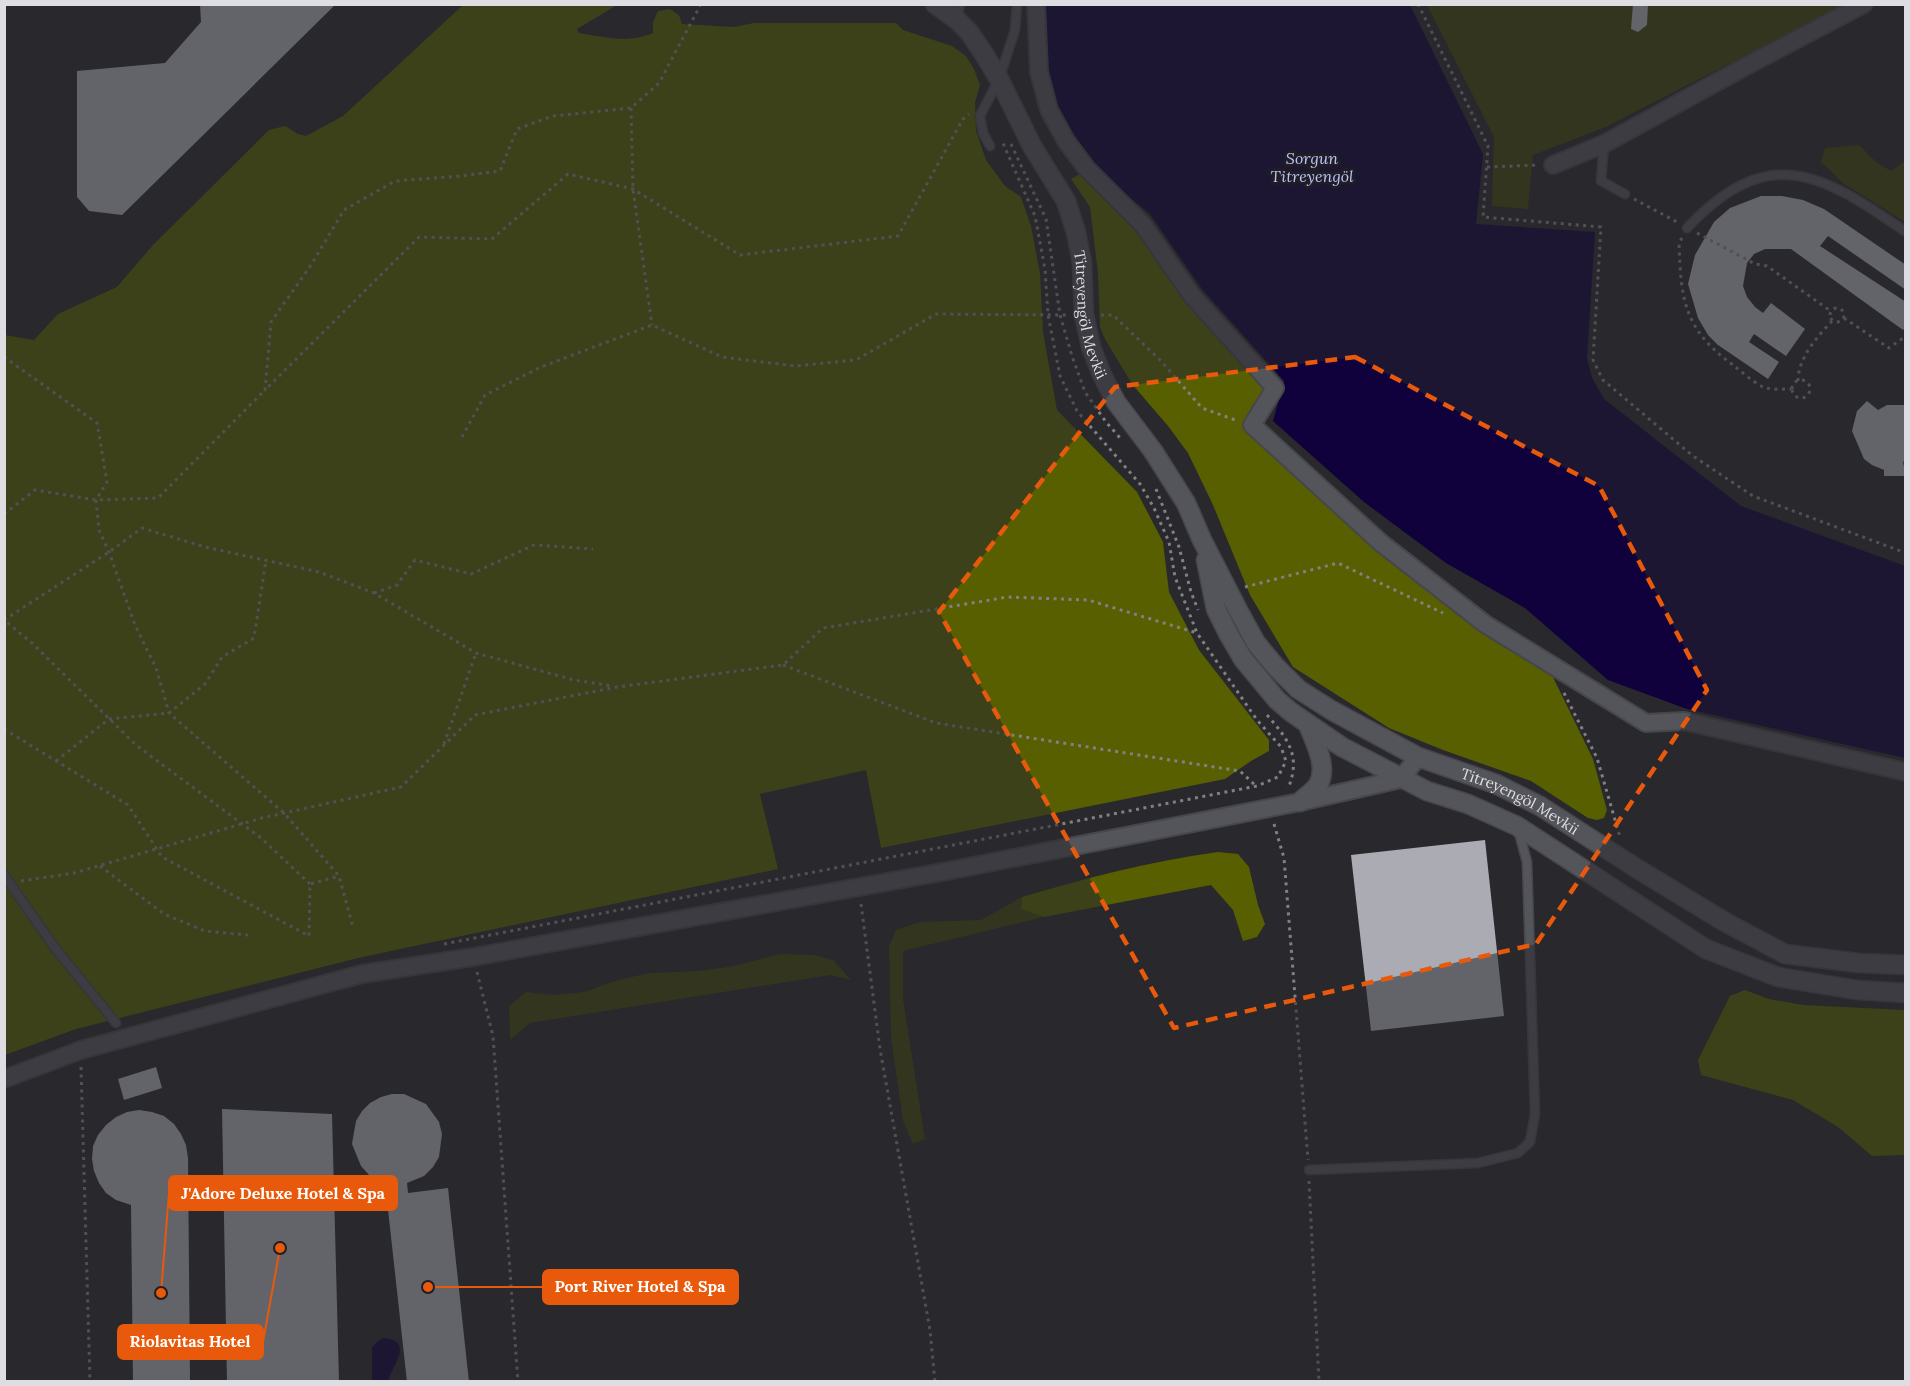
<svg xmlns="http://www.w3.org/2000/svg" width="1910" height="1386" font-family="Lora,serif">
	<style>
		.green { fill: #40450c }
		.forest { fill: #575f00 }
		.water { fill: #10003b }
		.building { fill: #abacb3 }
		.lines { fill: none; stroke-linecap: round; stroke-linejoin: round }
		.lane-casing { stroke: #46464b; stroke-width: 11 }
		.street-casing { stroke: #46464b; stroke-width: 20 }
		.secondary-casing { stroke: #46464b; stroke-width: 21 }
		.path { stroke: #818185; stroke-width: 3; stroke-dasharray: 3 4.5; stroke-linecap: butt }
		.lane { stroke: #54545b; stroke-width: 8 }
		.street { stroke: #54545b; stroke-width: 16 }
		.secondary { stroke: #54545b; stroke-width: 18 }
		.marked { fill: none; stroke: #e8590c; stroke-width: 4.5; stroke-dasharray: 12 8; stroke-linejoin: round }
		.labels { text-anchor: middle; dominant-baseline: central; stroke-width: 6; stroke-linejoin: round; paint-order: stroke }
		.street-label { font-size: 15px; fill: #dedee2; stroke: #1e1e24 }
		.water-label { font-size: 16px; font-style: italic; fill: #c0c1fc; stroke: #1e1e24 }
		.leader { fill: none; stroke: #e8590c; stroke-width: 2 }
		.callout-dot { fill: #e8590c; stroke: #1e1e24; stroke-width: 2 }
		.callout { fill: #e8590c; stroke: #e8590c; stroke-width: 2 }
		.callout-label { font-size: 16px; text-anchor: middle; font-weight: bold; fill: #fff }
	</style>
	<rect width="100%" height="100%" fill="#28282d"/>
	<!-- green -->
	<path class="green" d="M1427 5H1843L1606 127 1533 155 1528 209 1492 206 1494 137Z
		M1859 145 1876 162 1891 171 1905 161V222L1844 184 1821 162 1825 148Z
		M1022 897 1021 909 1044 917 903 951V999L925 1139 913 1144 903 1121 891 1038 889 946 896 930 920 922 981 920Z
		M780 954 814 955 833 960 851 980 830 975 530 1023 510 1040 509 1006 526 992 554 995 584 992 618 980 649 973 699 971 734 966Z"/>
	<!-- forest -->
	<path class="forest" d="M463 5H617L577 29 579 33C606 37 627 44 653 33V22L658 11 670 9 679 15 682 24 734 27 754 23H896L903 30 952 46 966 56 974 69 980 85 975 103 976 131 986 160 1005 186 1021 197 1031 226 1040 273 1043 332 1057 410 1137 492 1163 542 1169 592 1199 650 1269 740V751L1251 761 1225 779 881 848 866 770 760 794 778 869 358 958 76 1029 5 1055 4 335 34 340 58 314 117 287 153 245 269 130 285 126 298 134 306 136 343 116Z
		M1083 172 1142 229 1268 388 1246 426 1549 669 1593 759 1607 810 1604 818 1597 820 1588 818 1531 781 1443 750 1389 728 1293 667 1250 595 1213 505 1188 453 1168 426 1132 384 1105 339 1100 327 1098 273 1090 207 1071 179Z
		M1218 852 1238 854 1249 867 1258 905 1265 924 1257 937 1243 941 1233 910 1211 885 1044 917 1021 909 1022 897C1086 878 1151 861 1218 852Z
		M1745 990 1769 999 1803 1005 1905 1010V1155L1872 1156 1838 1127 1793 1100 1701 1075 1698 1060 1730 996Z"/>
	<!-- water -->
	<path class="water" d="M1044 5H1410L1483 154 1476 224 1595 232 1587 358 1592 378 1604 399 1741 506 1905 566V758L1687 709 1608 680 1525 608 1446 563 1364 502 1273 421 1284 381 1202 289 1150 214 1095 169 1068 134 1049 89Z
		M385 1338C415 1342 391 1367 388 1381H372V1347L379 1340Z"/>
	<!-- building -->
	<path class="building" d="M200 4H336L122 215 89 211 77 197V71L165 63 201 22Z
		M1633 4H1648L1647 25 1638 32 1631 29Z
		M1761 196H1782L1803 200 1824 209 1906 265V290L1828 236 1820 246 1906 302V326L1903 330 1791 249H1765L1754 254 1747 263 1743 286 1747 297 1755 307 1763 313 1771 303 1805 329 1786 356 1754 334 1749 342 1779 362 1768 379 1718 345 1708 335 1698 318 1688 284 1695 255 1714 222 1730 208Z
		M1867 401 1878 410 1887 405H1906V460L1903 462 1906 476H1884V470L1872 465 1864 459 1852 431 1857 411Z
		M1485 840 1504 1016 1371 1031 1351 855Z
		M156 1067 162 1088 124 1100 118 1079Z
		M392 1094H404L426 1104 439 1122 442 1134 439 1157 433 1167 424 1176 407 1183 408 1193 448 1188 469 1382H407L385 1182 369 1175 361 1166 352 1144 356 1121 362 1111 370 1103 381 1097Z
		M222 1109 332 1114 339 1382H227Z
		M139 1110 152 1112 164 1116 174 1124 181 1134 186 1145 188 1158 190 1382H133L131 1205 116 1200 106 1193 99 1183 94 1171 92 1159 93 1146 98 1135 106 1125 116 1117 127 1112Z"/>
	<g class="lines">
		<defs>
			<path id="lane" d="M957 19 960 4
				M1604 144 1601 181 1625 194
				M990 146 983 133 980 116 999 79 1015 30 1017 4
				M1687 228C1769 141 1822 174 1906 232
				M4 875 55 948 116 1023
				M1309 1170 1478 1163 1518 1153 1530 1142 1535 1114 1527 862 1518 829"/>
			<path id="street" d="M1036 4 1039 72 1049 110 1066 141 1087 169 1143 225 1192 296 1275 388 1252 425 1381 543 1485 624 1646 723 1684 721 1906 772
				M1553 165 1604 144 1748 65 1864 4
				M4 1079 81 1050 362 974 473 957 942 872 1300 802 1401 779 1418 757"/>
			<g id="secondary">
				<path id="s1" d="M935 4 957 20 969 32 984 54 999 79 1032 146 1066 201 1076 232 1082 263 1084 315 1091 347 1102 375 1116 402 1153 451 1186 503 1202 540 1239 612 1256 643 1275 666 1298 689 1331 710 1418 757 1496 784 1540 806 1636 868 1725 922 1785 954 1859 963 1906 965"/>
				<path d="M1206 560 1216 609 1229 635 1243 659 1277 700 1291 712 1342 747 1427 791 1468 804 1517 826 1706 949 1778 977 1857 990 1906 993"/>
				<path d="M1300 802C1305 797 1314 791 1318 785 1329 767 1314 741 1308 724"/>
			</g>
		</defs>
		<!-- lane casing -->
		<use href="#lane" class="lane-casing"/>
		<!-- street casing -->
		<use href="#street" class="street-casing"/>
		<!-- secondary casing -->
		<use href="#secondary" class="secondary-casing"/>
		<!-- path -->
		<path class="path" d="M701 4 659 83 631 108 553 116 517 129 500 171 461 176 395 181 344 210 311 265 271 322 265 390 419 237 492 239 568 174 633 189 740 255 898 236 963 119 969 114
			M1418 4 1488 146 1483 217 1601 227 1593 360 1603 380 1693 456 1753 496 1906 553
			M631 108 633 189 652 325
			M1011 144 1046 219 1060 315 1072 356 1085 392 1106 422 1121 439
			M1487 167 1539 165
			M1634 199 1679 223
			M1697 233 1755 264 1767 266 1832 312
			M1682 238 1679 243C1681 301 1684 329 1733 365 1742 372 1753 382 1763 387 1771 390 1783 389 1791 389
			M1830 315a7 7 0 1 1 14 0a7 7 0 1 1-14 0Z
			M1101 315H1113L1160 360 1202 408 1238 421
			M1844 318 1889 348 1906 336
			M4 357 97 423 107 482 96 500 99 530 109 552 135 625 156 668 169 713 284 813 339 876 353 927
			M1792 389a9 9 0 1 1 18 0a9 9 0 1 1-18 0Z
			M1798 381C1798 358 1817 337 1832 321
			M462 437 485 395 541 367 652 325 722 357 795 366 856 360 936 314 1067 315
			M1156 489 1179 547 1191 592 1198 610
			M4 514 35 490 96 500 158 498 265 390
			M1245 587 1338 563 1443 613
			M374 593 397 585 415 560 471 574 534 545 593 549
			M783 665 936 723 1240 771 1256 786
			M1564 693 1597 758 1620 837
			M1267 715C1287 738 1301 755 1289 786L1286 787
			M4 729 128 805 162 857 309 936 310 884 339 876
			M444 744 476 653
			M56 761 109 719 169 713 205 684 222 657 254 638 266 560
			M1274 824 1284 858 1308 1160
			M100 866 164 914 205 931 248 935
			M21 881 74 873 262 818 401 787 475 715 617 687 783 665 823 628 1008 597 1088 600 1197 633
			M310 884 261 838 136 745 32 643 4 620 109 552 142 528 205 547 319 572 374 593 476 653 574 680 613 686
			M861 904 880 1049 930 1330 935 1382
			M444 944 1257 786 1278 777 1286 761 1281 747 1257 720 1197 633 1175 577 1169 542 1154 508 1140 484 1077 411 1060 376 1048 315 1045 269 1035 216 1002 141
			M477 972 493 1036 518 1382
			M81 1067 90 1382
			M1309 1181 1319 1382"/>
		<!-- lane -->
		<use href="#lane" class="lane"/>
		<!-- street -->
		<use href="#street" class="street"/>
		<!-- secondary -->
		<use href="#secondary" class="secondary"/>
	</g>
	<!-- marked area -->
	<path d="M0 0H1910V1386H0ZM1355 357 1599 486 1707 690 1536 944 1174 1028 939 612 1115 387Z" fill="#28282d" fill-opacity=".55" fill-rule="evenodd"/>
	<path class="marked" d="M1355 357 1599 486 1707 690 1536 944 1174 1028 939 612 1115 387Z"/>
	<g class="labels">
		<!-- street labels -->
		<g class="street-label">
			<text stroke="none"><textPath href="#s1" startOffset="356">Titreyengöl Mevkii</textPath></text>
			<text stroke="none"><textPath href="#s1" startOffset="1040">Titreyengöl Mevkii</textPath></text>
		</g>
		<!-- water labels -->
		<g class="water-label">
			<text x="1312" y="158">Sorgun<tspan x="1312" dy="18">Titreyengöl</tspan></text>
		</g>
	</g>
	<!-- callouts -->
	<path class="leader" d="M161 1293L169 1193M428 1287L543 1287M280 1248L263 1342"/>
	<g class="callout-dot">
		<circle cx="161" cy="1293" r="6"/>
		<circle cx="428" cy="1287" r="6"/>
		<circle cx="280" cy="1248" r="6"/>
	</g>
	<g class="callout">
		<rect x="169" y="1176" width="228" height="34" rx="6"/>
		<rect x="543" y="1270" width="195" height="34" rx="6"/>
		<rect x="118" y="1325" width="145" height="34" rx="6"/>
	</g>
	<g class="callout-label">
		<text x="283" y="1199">J'Adore Deluxe Hotel &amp; Spa</text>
		<text x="640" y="1292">Port River Hotel &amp; Spa</text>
		<text x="190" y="1347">Riolavitas Hotel</text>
	</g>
	<!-- border -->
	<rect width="1910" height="1386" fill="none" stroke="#dedee2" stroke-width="12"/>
</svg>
